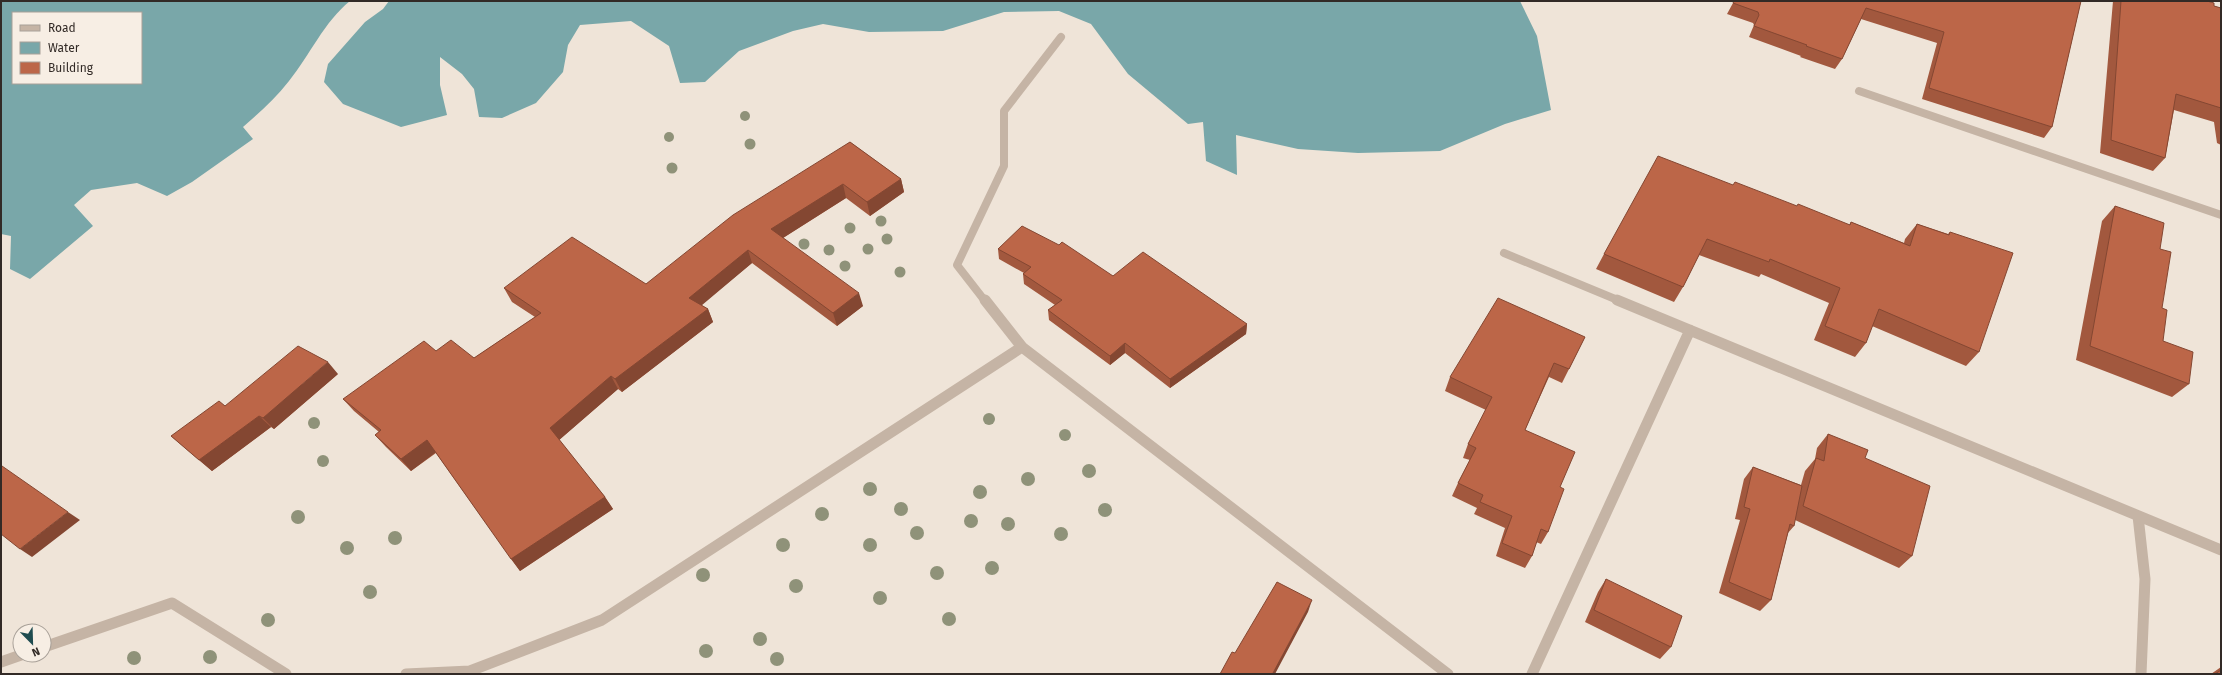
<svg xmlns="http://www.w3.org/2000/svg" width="2222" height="675" font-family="'Fira Sans',sans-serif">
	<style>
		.water { fill: #79a7a9; fill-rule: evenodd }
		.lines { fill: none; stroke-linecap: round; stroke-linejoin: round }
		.street-far1 { stroke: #c5b4a5; stroke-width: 8 }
		.street { stroke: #c5b4a5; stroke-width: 11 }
		.tree { fill: #8f9279 }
		.wall { fill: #a2583e }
		.shaded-wall { fill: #844732 }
		.building { fill: #bc6648; stroke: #844732 }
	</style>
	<rect width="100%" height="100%" fill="#efe4d8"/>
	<!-- water -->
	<path class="water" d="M1 1H350C324 22 310 55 289 81 275 99 259 113 243 127L253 139 192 182 167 196 137 183 91 190 74 205 93 226 30 279 10 269 11 236 1 234ZM13 13H141V83H13Z
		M389 1H1520L1537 36 1551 110 1505 124 1440 151 1358 153 1298 149 1236 135 1237 175 1206 161 1203 122 1188 124 1128 74 1091 24 1059 11 1004 12 943 31 869 32 823 24 793 31 739 51 705 82 680 83 669 46 631 21 580 25 568 45 563 72 536 103 502 118 479 117 474 89 462 74 440 57V85L447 115 401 127 343 104 324 82 328 64 365 22 383 9Z"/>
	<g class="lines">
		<!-- street-far1 -->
		<path class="street-far1" d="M1859 91 2221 215
			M1504 253 1620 301
			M985 301 957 265 1004 166V111L1061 37"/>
		<!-- street -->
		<path class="street" d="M985 300 1022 347 1448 674
			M1617 300 2221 550
			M2138 516 2145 579 2141 674
			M44 647 172 603 286 674
			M1 662 21 655
			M406 674 470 671 602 620 1022 347
			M1532 674 1690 330"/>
	</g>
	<!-- trees -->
	<g class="tree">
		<circle cx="745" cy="116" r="5"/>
		<circle cx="669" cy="137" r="5"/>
		<circle cx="750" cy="144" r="5.5"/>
		<circle cx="672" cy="168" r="5.5"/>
		<circle cx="881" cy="221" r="5.5"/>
		<circle cx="850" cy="228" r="5.5"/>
		<circle cx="887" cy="239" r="5.5"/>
		<circle cx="804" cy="244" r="5.5"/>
		<circle cx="868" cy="249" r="5.5"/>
		<circle cx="829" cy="250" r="5.5"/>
		<circle cx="845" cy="266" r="5.5"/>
		<circle cx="900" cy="272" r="5.5"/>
		<circle cx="989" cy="419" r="6"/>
		<circle cx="314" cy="423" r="6"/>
		<circle cx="1065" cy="435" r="6"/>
		<circle cx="323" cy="461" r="6"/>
		<circle cx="1089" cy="471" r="7"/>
		<circle cx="1028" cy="479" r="7"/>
		<circle cx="870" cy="489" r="7"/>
		<circle cx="980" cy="492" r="7"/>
		<circle cx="901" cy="509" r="7"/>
		<circle cx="1105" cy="510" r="7"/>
		<circle cx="822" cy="514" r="7"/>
		<circle cx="298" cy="517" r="7"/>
		<circle cx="971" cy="521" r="7"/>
		<circle cx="1008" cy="524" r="7"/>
		<circle cx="917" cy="533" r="7"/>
		<circle cx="1061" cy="534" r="7"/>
		<circle cx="395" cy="538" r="7"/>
		<circle cx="783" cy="545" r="7"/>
		<circle cx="870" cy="545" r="7"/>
		<circle cx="347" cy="548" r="7"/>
		<circle cx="992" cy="568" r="7"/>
		<circle cx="937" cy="573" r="7"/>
		<circle cx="703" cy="575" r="7"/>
		<circle cx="796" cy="586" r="7"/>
		<circle cx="370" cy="592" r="7"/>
		<circle cx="880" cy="598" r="7"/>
		<circle cx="949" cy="619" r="7"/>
		<circle cx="268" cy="620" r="7"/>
		<circle cx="760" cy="639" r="7"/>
		<circle cx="706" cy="651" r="7"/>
		<circle cx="210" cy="657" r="7"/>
		<circle cx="134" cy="658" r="7"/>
		<circle cx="777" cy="659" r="7"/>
	</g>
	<!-- wall -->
	<path class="wall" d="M2081 1 2052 127 2044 138 1922 99 1937 43 1861 19 1842 59 1835 69 1800 57 1801 56 1749 37 1754 25 1753 23 1727 14 1733 3Z
		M2113 1H2207L2214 6 2221 8V145L2217 143 2214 122 2174 110 2165 158 2153 171 2100 153Z
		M850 142 901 179 904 192 870 216 846 198 783 238 863 306 837 326 752 263 701 305 708 309 713 322 622 392 618 389 559 440 605 497 613 509 520 571 436 453 411 471 386 447 375 435 379 432 354 411 343 399 436 351 474 358 535 317 512 302 504 288 646 284Z
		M1733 185 1796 206 1849 225 1851 222 1904 243 1905 239 1917 224 1948 234 1950 232 1979 352 1966 366 1872 326 1866 343 1855 357 1814 340 1829 303 1761 274 1759 277 1699 255 1683 287 1674 302 1596 269 1604 254Z
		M2115 206 2160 249 2163 341 2189 384 2172 397 2076 360 2102 221Z
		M998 249 1113 276 1247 324 1246 334 1170 388 1125 353 1110 365 1049 320 1048 310 1055 305 1024 284 1023 274 1024 273 999 259Z
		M1585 337 1562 383 1549 377 1525 430 1560 487 1548 532 1541 544 1536 542 1532 556 1525 568 1496 556 1505 528 1474 514 1477 508 1452 496 1458 483 1470 460 1463 458 1468 444 1486 410 1445 391 1450 377Z
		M338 374 274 429 271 427 212 471 171 436 225 406Z
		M1828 434 1865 458 1912 556 1899 568 1795 520 1794 526 1788 533 1771 600 1760 611 1719 593 1740 520 1735 519 1744 479 1753 467 1801 485 1805 471 1815 459 1817 448Z
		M1606 579 1671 647 1660 659 1585 622 1598 592Z
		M2221 667V674H2211Z"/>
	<!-- shaded-wall -->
	<path class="shaded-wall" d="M901 179 904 192 870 216 867 202Z
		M843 184 846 198 775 243 771 229Z
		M748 250 752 263 695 311 689 298Z
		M859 293 863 306 837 326 833 313Z
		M708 309 713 322 622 392 615 379Z
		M1247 324 1246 334 1170 388V379Z
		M1125 343V353L1110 365V356Z
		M328 362 338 374 274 429 263 418Z
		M611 376 618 389 558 441 550 428Z
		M259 416 271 427 212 471 199 460Z
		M427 440 436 452 411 471 401 459Z
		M605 497 613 509 520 571 511 559Z
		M68 512 80 520 32 557 20 549Z
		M1312 600 1308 612 1275 674H1272Z"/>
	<!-- building -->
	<path class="building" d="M1734 1H2081L2052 127 1929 88 1944 32 1866 8 1842 59 1806 46 1807 45 1754 26 1759 15 1758 12 1733 3Z
		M2121 1H2207L2214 3V6L2221 8V108L2176 94 2165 158 2111 140Z
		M850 142 901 179 867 202 843 184 771 229 859 293 833 313 748 250 689 298 708 309 615 379 611 376 550 428 605 497 511 559 427 440 401 459 375 435 381 430 343 399 424 341 436 351 451 340 474 358 541 313 504 288 572 237 646 284 733 215Z
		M1658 156 1733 185 1735 182 1797 206 1798 204 1850 225 1851 222 1910 246 1917 224 1949 235 1950 232 2013 253 1979 352 1879 309 1866 343 1825 326 1840 288 1770 259 1769 262 1707 239 1683 287 1604 254Z
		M2115 206 2164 223 2160 249 2171 252 2162 308 2167 310 2163 341 2193 352 2189 384 2090 346Z
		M1022 226 1059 245 1062 242 1113 276 1143 252 1247 324 1170 379 1125 343 1110 356 1048 310 1062 300 1023 274 1031 267 998 249Z
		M1498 298 1585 337 1569 369 1554 363 1525 430 1575 452 1560 487 1564 489 1548 532 1541 529 1532 556 1502 543 1512 516 1480 502 1483 495 1458 483 1476 448 1468 444 1492 397 1450 377Z
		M298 346 328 362 263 418 259 416 199 460 171 436 219 401 225 406Z
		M1828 434 1868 450 1865 458 1930 486 1912 556 1803 506 1816 458 1824 461Z
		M1 466H2L68 512 20 549 1 534Z
		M1753 467 1802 486 1794 526 1790 524 1771 600 1729 582 1750 509 1744 507Z
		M1606 579 1682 616 1671 647 1594 610Z
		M1277 582 1312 600 1273 673 1274 674H1220L1232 652 1235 653Z
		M2221 670V674H2215Z"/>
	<!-- border -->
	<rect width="2222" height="675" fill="none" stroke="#322a26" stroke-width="4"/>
	<!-- legend -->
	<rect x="12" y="12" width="130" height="72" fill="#f7eee4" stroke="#a8a098"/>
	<rect x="20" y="25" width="20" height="6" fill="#c5b4a5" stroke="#a8a098"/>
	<text x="48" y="32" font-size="12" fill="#322a26">Road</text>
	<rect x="20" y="42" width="20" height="12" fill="#79a7a9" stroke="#a8a098"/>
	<text x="48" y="52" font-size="12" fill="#322a26">Water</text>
	<rect x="20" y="62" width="20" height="12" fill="#bc6648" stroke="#a8a098"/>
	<text x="48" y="72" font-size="12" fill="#322a26">Building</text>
	<!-- north arrow -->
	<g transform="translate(32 643) rotate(157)"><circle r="19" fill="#f7eee4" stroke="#a8a098"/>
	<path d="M0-3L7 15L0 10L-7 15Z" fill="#1f4c50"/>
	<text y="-6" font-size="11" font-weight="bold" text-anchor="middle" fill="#322a26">N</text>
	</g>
</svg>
